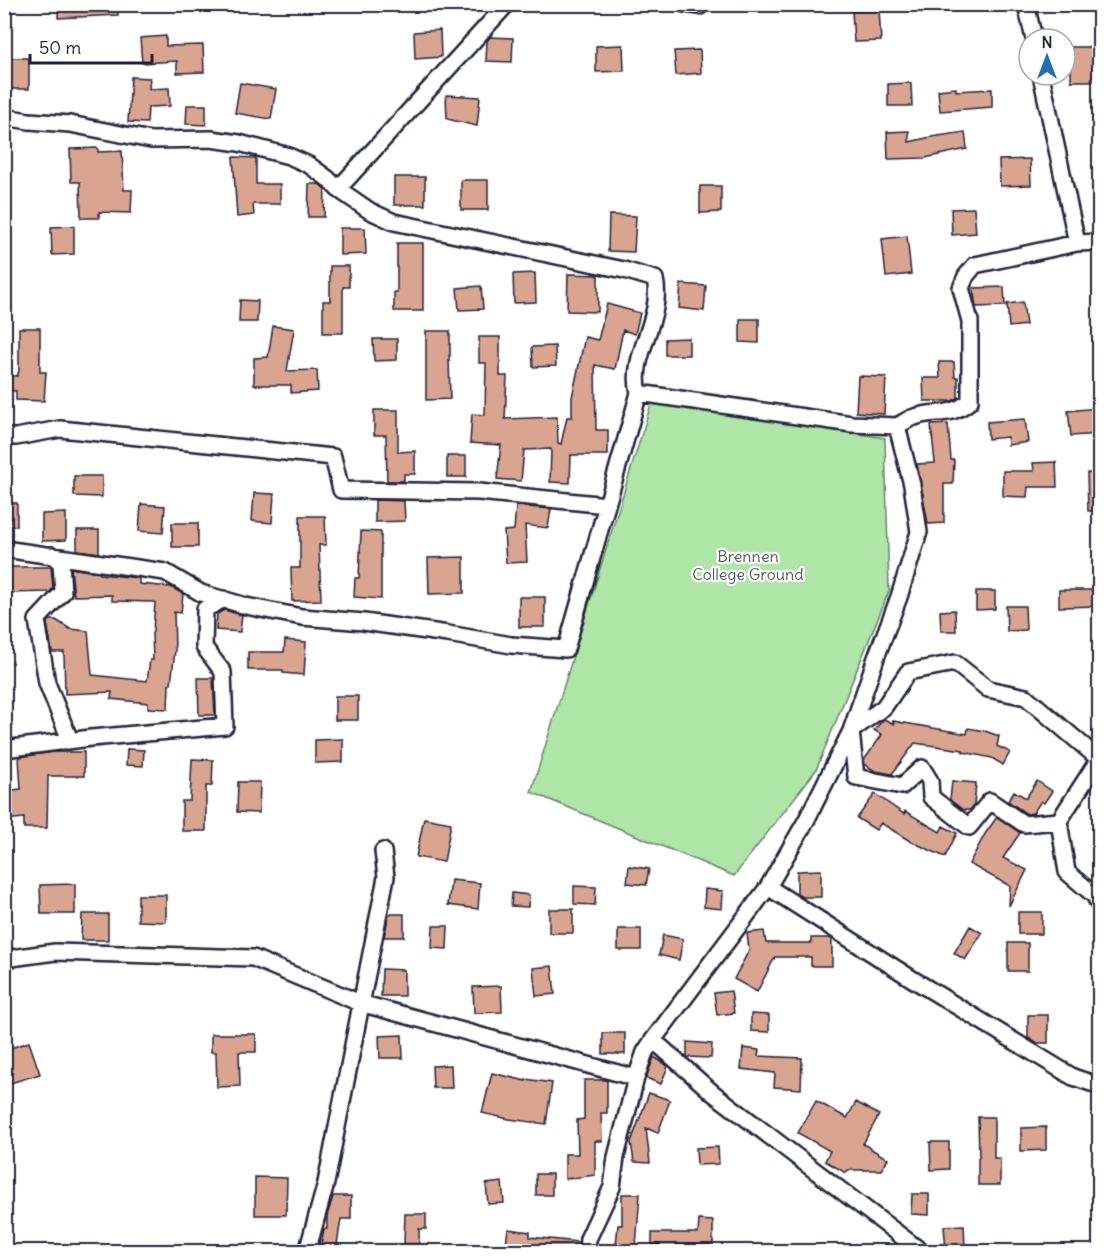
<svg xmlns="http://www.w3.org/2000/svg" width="1104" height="1256" font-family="Delius,sans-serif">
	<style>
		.green { fill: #afe5a7; stroke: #688471; stroke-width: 1.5 }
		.building { fill: #daa590; stroke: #22223b; stroke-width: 1.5 }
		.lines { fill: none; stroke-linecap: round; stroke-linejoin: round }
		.minor-casing { stroke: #22223b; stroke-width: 20 }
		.minor { stroke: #fff; stroke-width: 15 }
		.labels { text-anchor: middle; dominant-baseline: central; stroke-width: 4.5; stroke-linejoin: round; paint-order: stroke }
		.park-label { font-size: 16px; fill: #4c5c5b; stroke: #fff }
	</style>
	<rect width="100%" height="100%" fill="#fff"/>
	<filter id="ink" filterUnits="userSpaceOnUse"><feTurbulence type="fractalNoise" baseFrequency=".0167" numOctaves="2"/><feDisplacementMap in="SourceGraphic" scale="12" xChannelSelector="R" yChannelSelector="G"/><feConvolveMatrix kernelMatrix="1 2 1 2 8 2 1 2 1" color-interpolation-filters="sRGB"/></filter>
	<g filter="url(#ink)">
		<!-- green -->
		<path class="green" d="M652 401 885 438 889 591 816 770 734 876 531 792Z"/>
		<!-- building -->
		<path class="building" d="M58 4H118V15L58 18Z
			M879 10 881 41 854 42 852 11Z
			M440 30 441 57 415 59 414 32Z
			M166 36V46L203 45 204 72 177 73V61L142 63 140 38Z
			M490 37 513 38 512 62 486 61 487 41Z
			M623 45 624 71 596 72V46Z
			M1071 47H1100V81H1071Z
			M700 50 701 73 676 75 674 51Z
			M8 58H29V89H8Z
			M131 77 150 78 149 89 169 88 170 106 148 107 147 123 128 122Z
			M240 83 276 89 271 119 235 113Z
			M911 83 912 106H888V84Z
			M956 88V91L992 89V107L940 111 938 90Z
			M446 95 480 97 477 126 447 119Z
			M187 105H206V125L186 124Z
			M909 131V142L931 137 965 132 967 149 925 158 888 159 887 132Z
			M98 148V152L122 151 124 190H132L131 213 99 212V218H81L80 182H71L70 149Z
			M233 157 256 158V184H280V204H253L254 215 237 217Z
			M1030 159 1031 185 1000 186 999 160Z
			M394 177H425V205H394Z
			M461 180H488V210H461Z
			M309 184H319L325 189 324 217H308Z
			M700 186H721V212L700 213Z
			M974 208 976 233 952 235 951 209Z
			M609 215 636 216 634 252 608 251Z
			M74 226V254L52 255 51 227Z
			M340 228H365L366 254 340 255Z
			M907 236 911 274 886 277 882 239Z
			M397 243H423V311H394V292H397Z
			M330 266H349V287H343V333H323V301H330Z
			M535 273 536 302 514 303 513 274Z
			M568 274 598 275V312L567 311Z
			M681 284 706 286 704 311 679 308Z
			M481 286 483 309 459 310 457 288Z
			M1004 287 1005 306 976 307 973 288Z
			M240 300 258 301 257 322H239Z
			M1023 302 1026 325 1009 327 1007 304Z
			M607 304 640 313 635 334 623 330 615 369 595 365 596 430H608V455H571L570 483 550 482 551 449 524 450 521 481 497 479 501 445 470 443 472 414 485 415 486 363H479V337H500V376H507L505 419 557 417 558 443 561 444 567 417H572V397L585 337 598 340Z
			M740 319H759V343L740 342Z
			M273 326 294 329 287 371 317 370 318 391 291 393V385H254V358L268 357Z
			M19 328H40V372H46L44 401 16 400V391L4 390V376H17L19 371Z
			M426 331H450V356H449L450 399 426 400Z
			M689 338V355H665V339Z
			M373 339H397V360L374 361Z
			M555 346 556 366 533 367 532 347Z
			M939 362H954L955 377H958V398L952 401H924L923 378H940Z
			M858 376 886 377 884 414 856 412Z
			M1097 408 1099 434 1071 436 1068 411Z
			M374 410H398V452L415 451V474H404V481H387L386 435H374Z
			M1025 419 1028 442 1008 445 1007 437 988 439 987 422Z
			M948 424 951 460H954L953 484H944V523L928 524 917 464 935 463 931 425Z
			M447 456H466V477H447Z
			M1056 462 1057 487H1028L1027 497 1003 496V471H1034L1033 463Z
			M1087 473H1100V511H1088Z
			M74 476H102V497L74 496Z
			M254 493 274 494 272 523 252 521Z
			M375 500 404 501 405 521 375 522Z
			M4 503H17V526H4Z
			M141 504 165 506 163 533 139 531Z
			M516 506 551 509 548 528 525 525 527 562 506 563 504 531 514 530Z
			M66 513V540L42 541V514Z
			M300 516H325L326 545H319L321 600 292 601 291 568H300Z
			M172 523H198V547H172Z
			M77 530H99V553L77 550Z
			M361 531 381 532V599L354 597 355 578H359Z
			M464 557V593L429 594 428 558Z
			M4 567H51L53 588 50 592 4 593Z
			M71 568 100 573V574L139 578V584L171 587 183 594 181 613 174 612 175 650 171 684H169L168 709 148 708V703L111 699 112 692 65 694 64 652H52L47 623 50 620H56L70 629 88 631 92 675 147 681 150 660H153L152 633 153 632 155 602 112 601V595L74 596Z
			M1059 590H1100V606L1059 607Z
			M976 591H995V609L976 610Z
			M519 597H545V627H519Z
			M1006 606H1025L1026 630 1007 631Z
			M224 610 242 615 240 632 216 630 217 614Z
			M955 610 956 631H941L940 611Z
			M285 640 306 642 304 675 283 673V670H248V652H284Z
			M198 678H213L215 715H199Z
			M335 696H358V720H335Z
			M884 719 894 724 893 721 967 734 968 728 985 731 999 736 997 746 1010 752 1003 765 992 758 963 752V750L915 743 892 774 875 771 864 764V760L882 735 874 730Z
			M343 739V762L315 763V740Z
			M127 749 144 750 143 766 126 765Z
			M54 752H84V776H48L47 828H24V818L4 820V791L21 789 19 757Z
			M192 759 213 760 212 786H206V831H182V801H190Z
			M952 781 976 783 974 805 970 810H963L950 800Z
			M1037 781 1052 791 1044 803 1041 801 1033 813 1027 814 1008 801 1014 791 1026 798Z
			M238 782H260L259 813 237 812Z
			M875 794 904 814 905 811 940 832 943 826 957 833 945 857 910 841 881 823 876 830 857 818Z
			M997 817 1020 833 1003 858 1027 870 1009 906 1010 886 969 864 985 834Z
			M424 818 451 823 444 862 416 857Z
			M629 866 649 869 646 885 627 883Z
			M821 870V897H803L797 894V871Z
			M451 880 480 883 478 909 448 905Z
			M75 884V914H41L40 885Z
			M574 886 596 887 595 905 574 904Z
			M705 889 723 891 722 909 704 907Z
			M512 893 529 895 528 907 511 906Z
			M138 895H166V922L138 921Z
			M549 909H573V933H549Z
			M1018 912H1042V934H1018Z
			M82 914H108V940H81Z
			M389 914H404V937H384Z
			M433 926H448L447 949 432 948Z
			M970 926 982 933 965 960 954 953Z
			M618 929H641V950H618Z
			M764 931 766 943H811V938H829L832 939V966H811V957H775L757 992 734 979 749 950 747 933Z
			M663 935 683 939 679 960 659 955Z
			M1008 943H1028V971H1008Z
			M552 966 555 994 536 996 533 968Z
			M382 969 404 970V996H381Z
			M501 986 502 1012 474 1013 473 987Z
			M731 991 734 1013 717 1015 714 993Z
			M751 1014 769 1015V1032L751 1031Z
			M1028 1015H1048V1043H1036L1028 1038Z
			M603 1033H625V1054H603Z
			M211 1034H256V1052H239L240 1086 217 1087 216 1052H211Z
			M402 1035 403 1058H380L379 1036Z
			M29 1042 40 1074 4 1085V1050Z
			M687 1042 712 1044 711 1058 687 1057Z
			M743 1048 759 1050 758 1056 802 1058 801 1089 774 1087 775 1073 741 1069Z
			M654 1057 668 1066 661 1084 646 1078Z
			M451 1065 452 1088H433L432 1066Z
			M492 1073 526 1081V1079L552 1083 546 1124 509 1119 482 1113Z
			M584 1080H607V1113H601L602 1141H595V1175L565 1179V1154H578L577 1120 584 1119Z
			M649 1093 670 1100 658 1133 646 1128 650 1163 634 1162 631 1142Z
			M816 1101 847 1118 856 1102 879 1115 863 1144 888 1159 881 1170H848L846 1173 825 1161 830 1151 798 1133Z
			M978 1117H994V1158H1000V1185H978V1158H979Z
			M1046 1127V1150L1021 1151V1128Z
			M930 1142H949V1169L931 1170Z
			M718 1147 719 1164 697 1165 696 1148Z
			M536 1174H552V1195H536Z
			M255 1177 287 1178 286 1215H255Z
			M502 1182 504 1203 488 1204 486 1184Z
			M622 1194H640L636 1246 616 1245 618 1225H622Z
			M912 1194H929V1215L911 1214Z
			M333 1196H351V1219H341L336 1251H327L320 1249 324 1229H327V1216Z
			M405 1214H426V1229H419V1244H404Z
			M699 1220 713 1221V1246L678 1245V1251H660V1245L652 1244V1233H698Z
			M964 1225 965 1249 946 1250 944 1226Z
			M508 1229 530 1232V1237L578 1242 577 1251 505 1250Z"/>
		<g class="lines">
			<defs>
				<path id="minor" d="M685 4 700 6V4
					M1026 4 1034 39
					M1041 75 1077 243 1100 242
					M4 117 29 121 70 124 151 140 211 139 239 143 289 156 309 165 327 178 338 189 370 211 394 222 624 270 655 279C664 319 629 354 639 393
					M338 189 507 4
					M4 437H16L60 429 333 457 341 490 479 492 607 505 639 393 852 424 897 426
					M4 549 165 572 201 593 246 606 302 617 364 622 448 634 511 645 566 649 607 505
					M52 555 61 563 63 592 37 620 47 683 70 740
					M4 749 91 738 225 726 223 672 204 647 205 609 224 599
					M1059 821 1099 759 1026 697 988 689 955 663 908 672 884 707 851 731 856 777 902 786 922 768 930 781 931 797 969 827 990 801 1024 824 1059 821 1067 872 1095 896 1100 907
					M768 887 914 980 1073 1077 1100 1086
					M4 959 55 952 253 958 360 1003 636 1078 645 1052 653 1040 768 887 806 821 851 731 877 655 899 597 919 532 912 485 897 426C903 423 909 418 915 417 937 409 948 419 970 401V321L961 288 966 276 975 265 1077 243
					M653 1040 713 1093 922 1252
					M307 1252 326 1183 386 877 383 851
					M587 1252 588 1239 612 1187 616 1157 636 1078"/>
			</defs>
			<!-- minor casing -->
			<use href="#minor" class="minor-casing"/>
			<!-- minor -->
			<use href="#minor" class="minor"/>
		</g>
	</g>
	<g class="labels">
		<!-- park labels -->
		<g class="park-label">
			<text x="748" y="556">Brennen<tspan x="748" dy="18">College Ground</tspan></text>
		</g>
	</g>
	<!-- margin -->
	<rect width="1104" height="1256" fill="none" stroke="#fff" stroke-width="24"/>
	<rect x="12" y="12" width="1080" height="1232" fill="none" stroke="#22223b" stroke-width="2" filter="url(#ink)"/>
	<!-- north arrow -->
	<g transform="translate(1047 57)"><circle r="28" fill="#ffffff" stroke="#a7a7b1" stroke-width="1.5"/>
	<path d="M0-4.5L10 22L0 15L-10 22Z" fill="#1f6fb2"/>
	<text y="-9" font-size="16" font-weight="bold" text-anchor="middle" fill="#22223b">N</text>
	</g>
	<!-- scale -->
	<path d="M30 54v9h122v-9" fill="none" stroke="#22223b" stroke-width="3"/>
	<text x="39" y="54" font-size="18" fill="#22223b" stroke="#ffffff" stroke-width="4.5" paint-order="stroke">50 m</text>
</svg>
